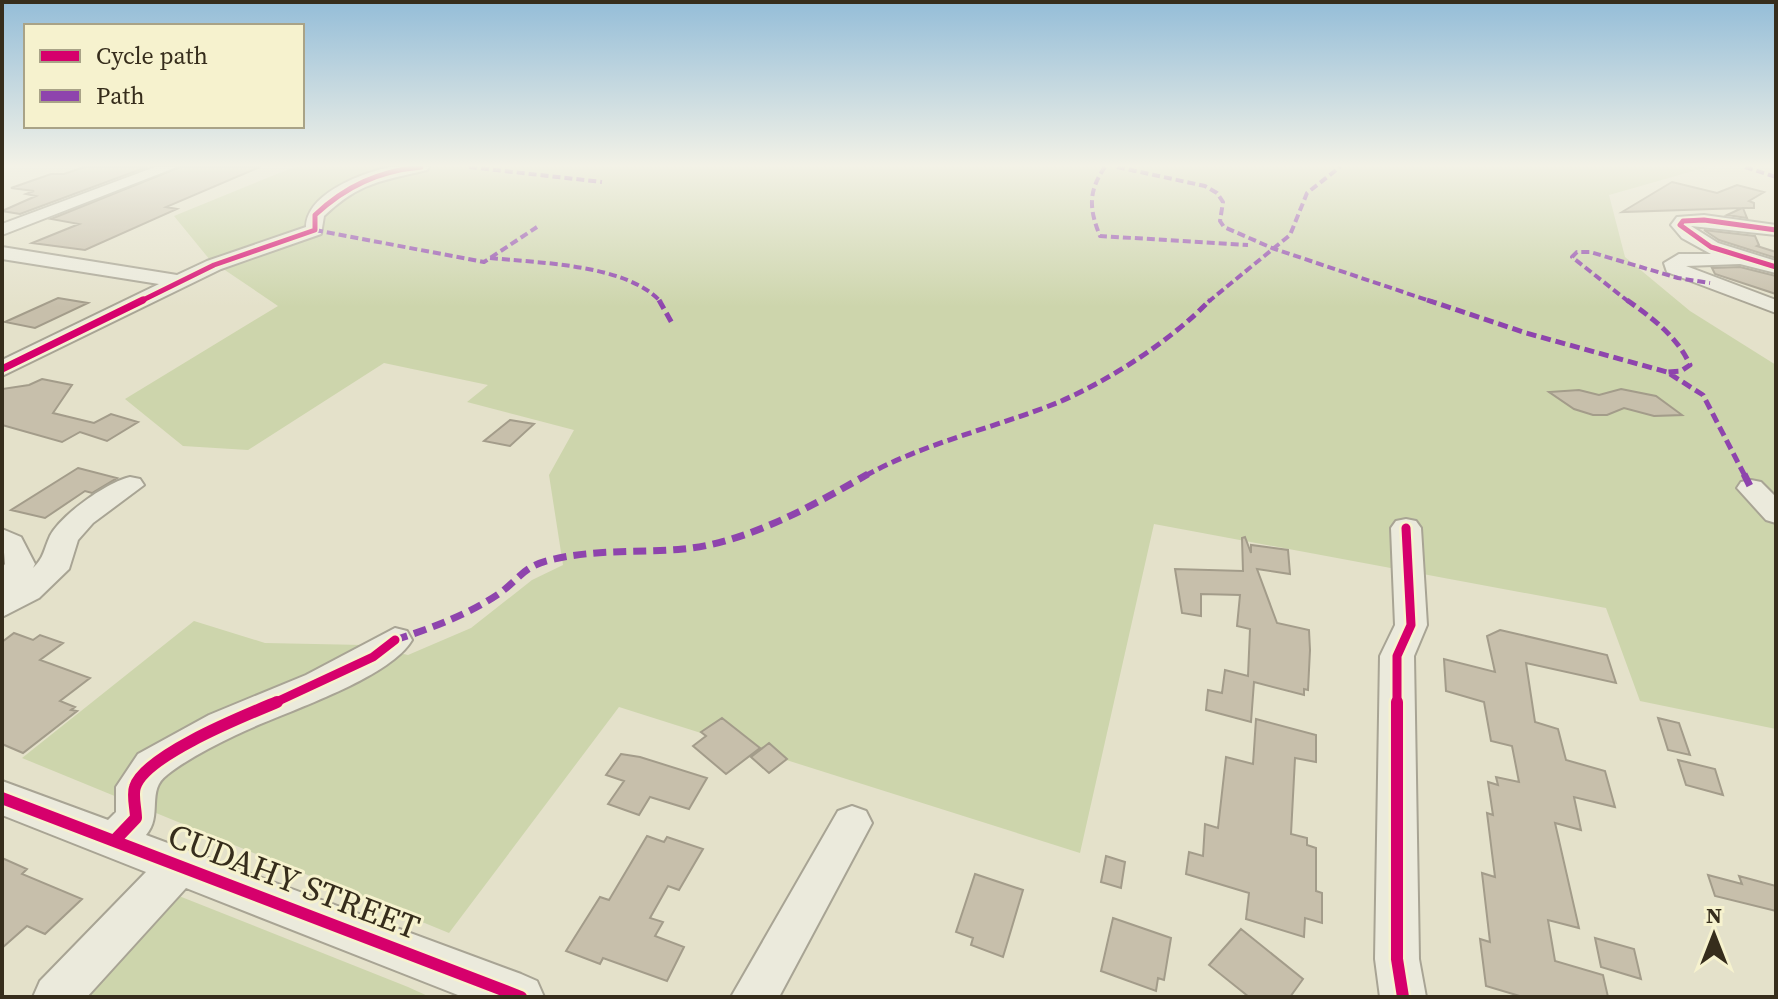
<svg xmlns="http://www.w3.org/2000/svg" width="1778" height="999" font-family="'Source Serif 4',serif">
	<style>
		.green { fill: #cdd5ac }
		.building { fill: #c7bfab; stroke: #a39c8a; stroke-width: 2 }
		.lines { fill: none; stroke-linecap: round; stroke-linejoin: round }
		.minor-casing { stroke: #a8a494; stroke-width: 4 }
		.minor { fill: #ebeadc; fill-rule: evenodd }
		.quiet-far2 { stroke: #8e44ad; stroke-width: 4; stroke-dasharray: 8 4; stroke-linecap: butt }
		.quiet-far1 { stroke: #8e44ad; stroke-width: 5; stroke-dasharray: 10 5; stroke-linecap: butt }
		.quiet { stroke: #8e44ad; stroke-width: 7; stroke-dasharray: 13 7; stroke-linecap: butt }
		.cycleway-far3-casing { stroke: #f6f2ce; stroke-width: 8 }
		.cycleway-far2-casing { stroke: #f6f2ce; stroke-width: 11 }
		.cycleway-far1-casing { stroke: #f6f2ce; stroke-width: 14 }
		.cycleway-casing { stroke: #f6f2ce; stroke-width: 17 }
		.cycleway-far3 { stroke: #d6006c; stroke-width: 5 }
		.cycleway-far2 { stroke: #d6006c; stroke-width: 7 }
		.cycleway-far1 { stroke: #d6006c; stroke-width: 9 }
		.cycleway { stroke: #d6006c; stroke-width: 12 }
		.labels { text-anchor: middle; dominant-baseline: central; stroke-width: 6; stroke-linejoin: round; paint-order: stroke }
		.near-street-label { font-size: 34px; fill: #362d1c; stroke: #f6f2ce }
	</style>
	<rect width="100%" height="100%" fill="#e4e1ca"/>
	<!-- green -->
	<path class="green" d="M294 167H1707L1609 195 1625 257 1690 311 1776 365V729L1640 701 1606 608 1154 524 1080 853 619 707 449 933 22 758 194 621 265 643 364 645 408 655 471 628 532 580 563 565 549 475 574 430 467 402 488 385 384 363 248 450 183 446 125 399 278 306 210 260 174 216Z
		M179 896 408 987 430 997H85Z"/>
	<!-- building -->
	<path class="building" d="M84 167H147L20 214 2 211 36 196 26 194 34 191 11 188 51 174H64Z
		M180 167H260L166 207 177 209 85 250 32 243 79 224 51 219Z
		M1672 182 1717 193 1737 185 1764 192 1749 201 1754 203V208H1743L1747 218 1727 215 1742 208 1622 212Z
		M1704 230 1755 236 1759 245 1757 246 1776 252V258L1719 240Z
		M1740 267 1776 276V294L1715 274 1712 268Z
		M58 298 88 303 35 328 5 322Z
		M42 379 72 385 53 413 94 423 111 414 138 422 107 441 80 432 62 442 2 425V389L29 385Z
		M1621 389 1656 396 1682 415 1654 416 1624 408 1607 415H1593L1574 409 1549 392 1579 390 1599 395Z
		M510 420 534 424 510 446 484 441Z
		M78 468 117 478 92 493 85 491 45 518 11 510Z
		M1245 537 1251 553V545L1288 550 1290 574 1257 569 1277 623 1309 630 1310 650 1308 690 1304 689V695L1254 682 1251 722 1206 710 1208 690 1222 693 1225 670 1248 676 1250 629 1237 626 1240 595 1201 594V616L1182 613 1175 569 1243 571 1242 538Z
		M1500 630 1607 655 1616 683 1526 663 1535 722 1558 729 1566 760 1605 771 1615 807 1574 797 1581 830 1555 823 1579 928 1548 920 1555 961 1603 975 1608 997H1523L1486 986 1480 939 1490 942 1482 873 1495 877 1487 813 1493 815 1488 782 1498 785 1496 777 1519 782 1512 746 1491 741 1484 702 1446 691 1444 659 1495 672 1487 636Z
		M14 633 33 640 40 635 63 643 40 660 90 678 60 701 75 707 71 710 77 711 23 753 2 744V642Z
		M722 718 760 748 726 774 693 746 706 736 701 732Z
		M1658 718 1679 723 1690 755 1668 750Z
		M1256 719 1316 735V762L1295 758 1291 834 1307 838V845L1316 848V891L1322 893V923L1305 918 1304 937 1246 919 1249 893 1186 874 1189 852 1203 856 1205 824 1218 828 1226 757 1253 764Z
		M769 743 787 759 769 773 751 757Z
		M621 754 640 757 707 778 689 809 650 797 639 815 608 804 624 781 606 775Z
		M1678 760 1715 769 1723 795 1686 785Z
		M647 836 664 842 667 837 703 849 679 890 668 886 650 918 663 922 655 936 684 947 667 981 603 958 600 964 566 951 600 897 609 900Z
		M1106 856 1125 862 1121 888 1101 882Z
		M2 858 27 869 22 874 82 899 45 934 27 926 2 948Z
		M975 874 1023 890 1003 957 971 945 973 938 956 932Z
		M1708 875 1742 884 1739 876 1776 886V911L1715 896Z
		M1113 918 1171 938 1164 980 1158 978 1156 991 1101 971Z
		M1241 929 1303 979 1290 997H1249L1209 965Z
		M1595 938 1634 949 1641 979 1601 967Z"/>
	<g class="lines">
		<defs>
			<path id="minor" d="M155 167H177L2 235V224Z
				M389 167H429L427 170C381 181 360 182 324 216L321 234 221 269 2 376V360L159 284 2 259V247L177 275 207 261 306 227C307 193 361 174 389 167Z
				M1704 215 1776 225V235L1691 226 1718 243 1776 261V273L1740 264 1686 266 1776 300V313L1667 272 1664 263 1679 254H1711L1682 238 1671 225 1677 217Z
				M130 477 140 479 144 485 93 523 78 540 69 569 39 598 2 617V568L5 564 2 529 21 537 35 564 33 568C44 558 44 549 50 536 61 515 107 482 130 477Z
				M1751 480 1761 482 1776 497V523L1766 520 1737 488 1741 482Z
				M1406 519 1416 521 1421 528 1427 625 1414 656 1419 959 1426 997H1380L1375 959 1380 656 1395 625 1391 528 1396 521Z
				M395 628 407 631 412 640C389 680 278 714 236 735 213 746 187 759 167 775 146 790 163 816 146 835L521 974 537 981 544 997H463L186 888 87 997H33L40 981 146 872 2 815V781L108 820 116 812V787L138 754 209 715 306 675Z
				M852 806 866 811 872 823 779 997H731L838 811Z"/>
		</defs>
		<!-- minor casing -->
		<use href="#minor" class="minor-casing"/>
		<!-- minor -->
		<use href="#minor" class="minor"/>
		<!-- quiet-far2 -->
		<path class="quiet-far2" d="M469 167 602 182
			M1105 167C1088 191 1089 209 1100 236L1248 245
			M1117 167 1205 186 1217 193 1223 202 1220 221 1224 227 1272 248 1433 302
			M1745 167 1776 177
			M315 230 484 262 537 227
			M490 258C538 263 627 264 661 302
			M1208 302 1290 235 1307 193 1340 167
			M1629 302 1572 257 1577 252H1590L1678 278 1710 283"/>
		<!-- quiet-far1 -->
		<path class="quiet-far1" d="M659 300 673 325
			M1427 300 1526 333 1667 372
			M1627 300C1652 318 1677 336 1690 365L1681 371 1667 372 1703 395 1745 476
			M865 476C926 442 995 428 1059 402 1110 380 1172 340 1210 300"/>
		<!-- quiet -->
		<path class="quiet" d="M1744 474 1751 488
			M395 640C431 628 468 615 500 593 519 579 524 566 550 560 594 549 639 553 683 549 747 543 814 505 868 474"/>
		<defs>
			<path id="cycleway-far3" d="M1776 230 1704 220 1683 221 1680 225 1711 247 1776 267
				M139 302 214 265 315 230V215C346 186 379 171 421 167"/>
			<path id="cycleway-far2" d="M2 369 143 300"/>
			<path id="cycleway-far1" d="M272 704 373 657 395 640
				M1397 704V656L1411 625 1406 528"/>
			<path id="cycleway" d="M1397 702V959L1403 997
				M2 798 521 997
				M115 840 136 818C136 809 132 795 135 787 145 755 246 715 277 702"/>
		</defs>
		<!-- cycleway-far3 casing -->
		<use href="#cycleway-far3" class="cycleway-far3-casing"/>
		<!-- cycleway-far2 casing -->
		<use href="#cycleway-far2" class="cycleway-far2-casing"/>
		<!-- cycleway-far1 casing -->
		<use href="#cycleway-far1" class="cycleway-far1-casing"/>
		<!-- cycleway casing -->
		<use href="#cycleway" class="cycleway-casing"/>
		<!-- cycleway-far3 -->
		<use href="#cycleway-far3" class="cycleway-far3"/>
		<!-- cycleway-far2 -->
		<use href="#cycleway-far2" class="cycleway-far2"/>
		<!-- cycleway-far1 -->
		<use href="#cycleway-far1" class="cycleway-far1"/>
		<!-- cycleway -->
		<use href="#cycleway" class="cycleway"/>
	</g>
	<!-- sky -->
	<linearGradient id="sky" x2="0" y2="1"><stop stop-color="#94bdd8"/><stop offset="0.54" stop-color="#f3f2e7"/><stop offset="1" stop-color="#f3f2e7" stop-opacity="0"/></linearGradient>
	<rect width="1778" height="307" fill="url(#sky)"/>
	<g class="labels">
		<!-- near-street labels -->
		<g class="near-street-label">
			<text transform="translate(294 881) rotate(21)">CUDAHY STREET</text>
		</g>
	</g>
	<!-- border -->
	<rect width="1778" height="999" fill="none" stroke="#362d1c" stroke-width="8"/>
	<!-- legend -->
	<rect x="24" y="24" width="280" height="104" fill="#f6f2ce" stroke="#a9a387" stroke-width="2"/>
	<rect x="40" y="50" width="40" height="12" fill="#d6006c" stroke="#a9a387" stroke-width="2"/>
	<text x="96" y="64" font-size="24" fill="#362d1c">Cycle path</text>
	<rect x="40" y="90" width="40" height="12" fill="#8e44ad" stroke="#a9a387" stroke-width="2"/>
	<text x="96" y="104" font-size="24" fill="#362d1c">Path</text>
	<!-- north arrow -->
	<g transform="translate(1714 935)" stroke="#f6f2ce" stroke-width="6" paint-order="stroke">
	<path d="M0-6L14 30L0 20L-14 30Z" fill="#362d1c"/>
	<text y="-12" font-size="22" font-weight="bold" text-anchor="middle" fill="#362d1c">N</text>
	</g>
</svg>
